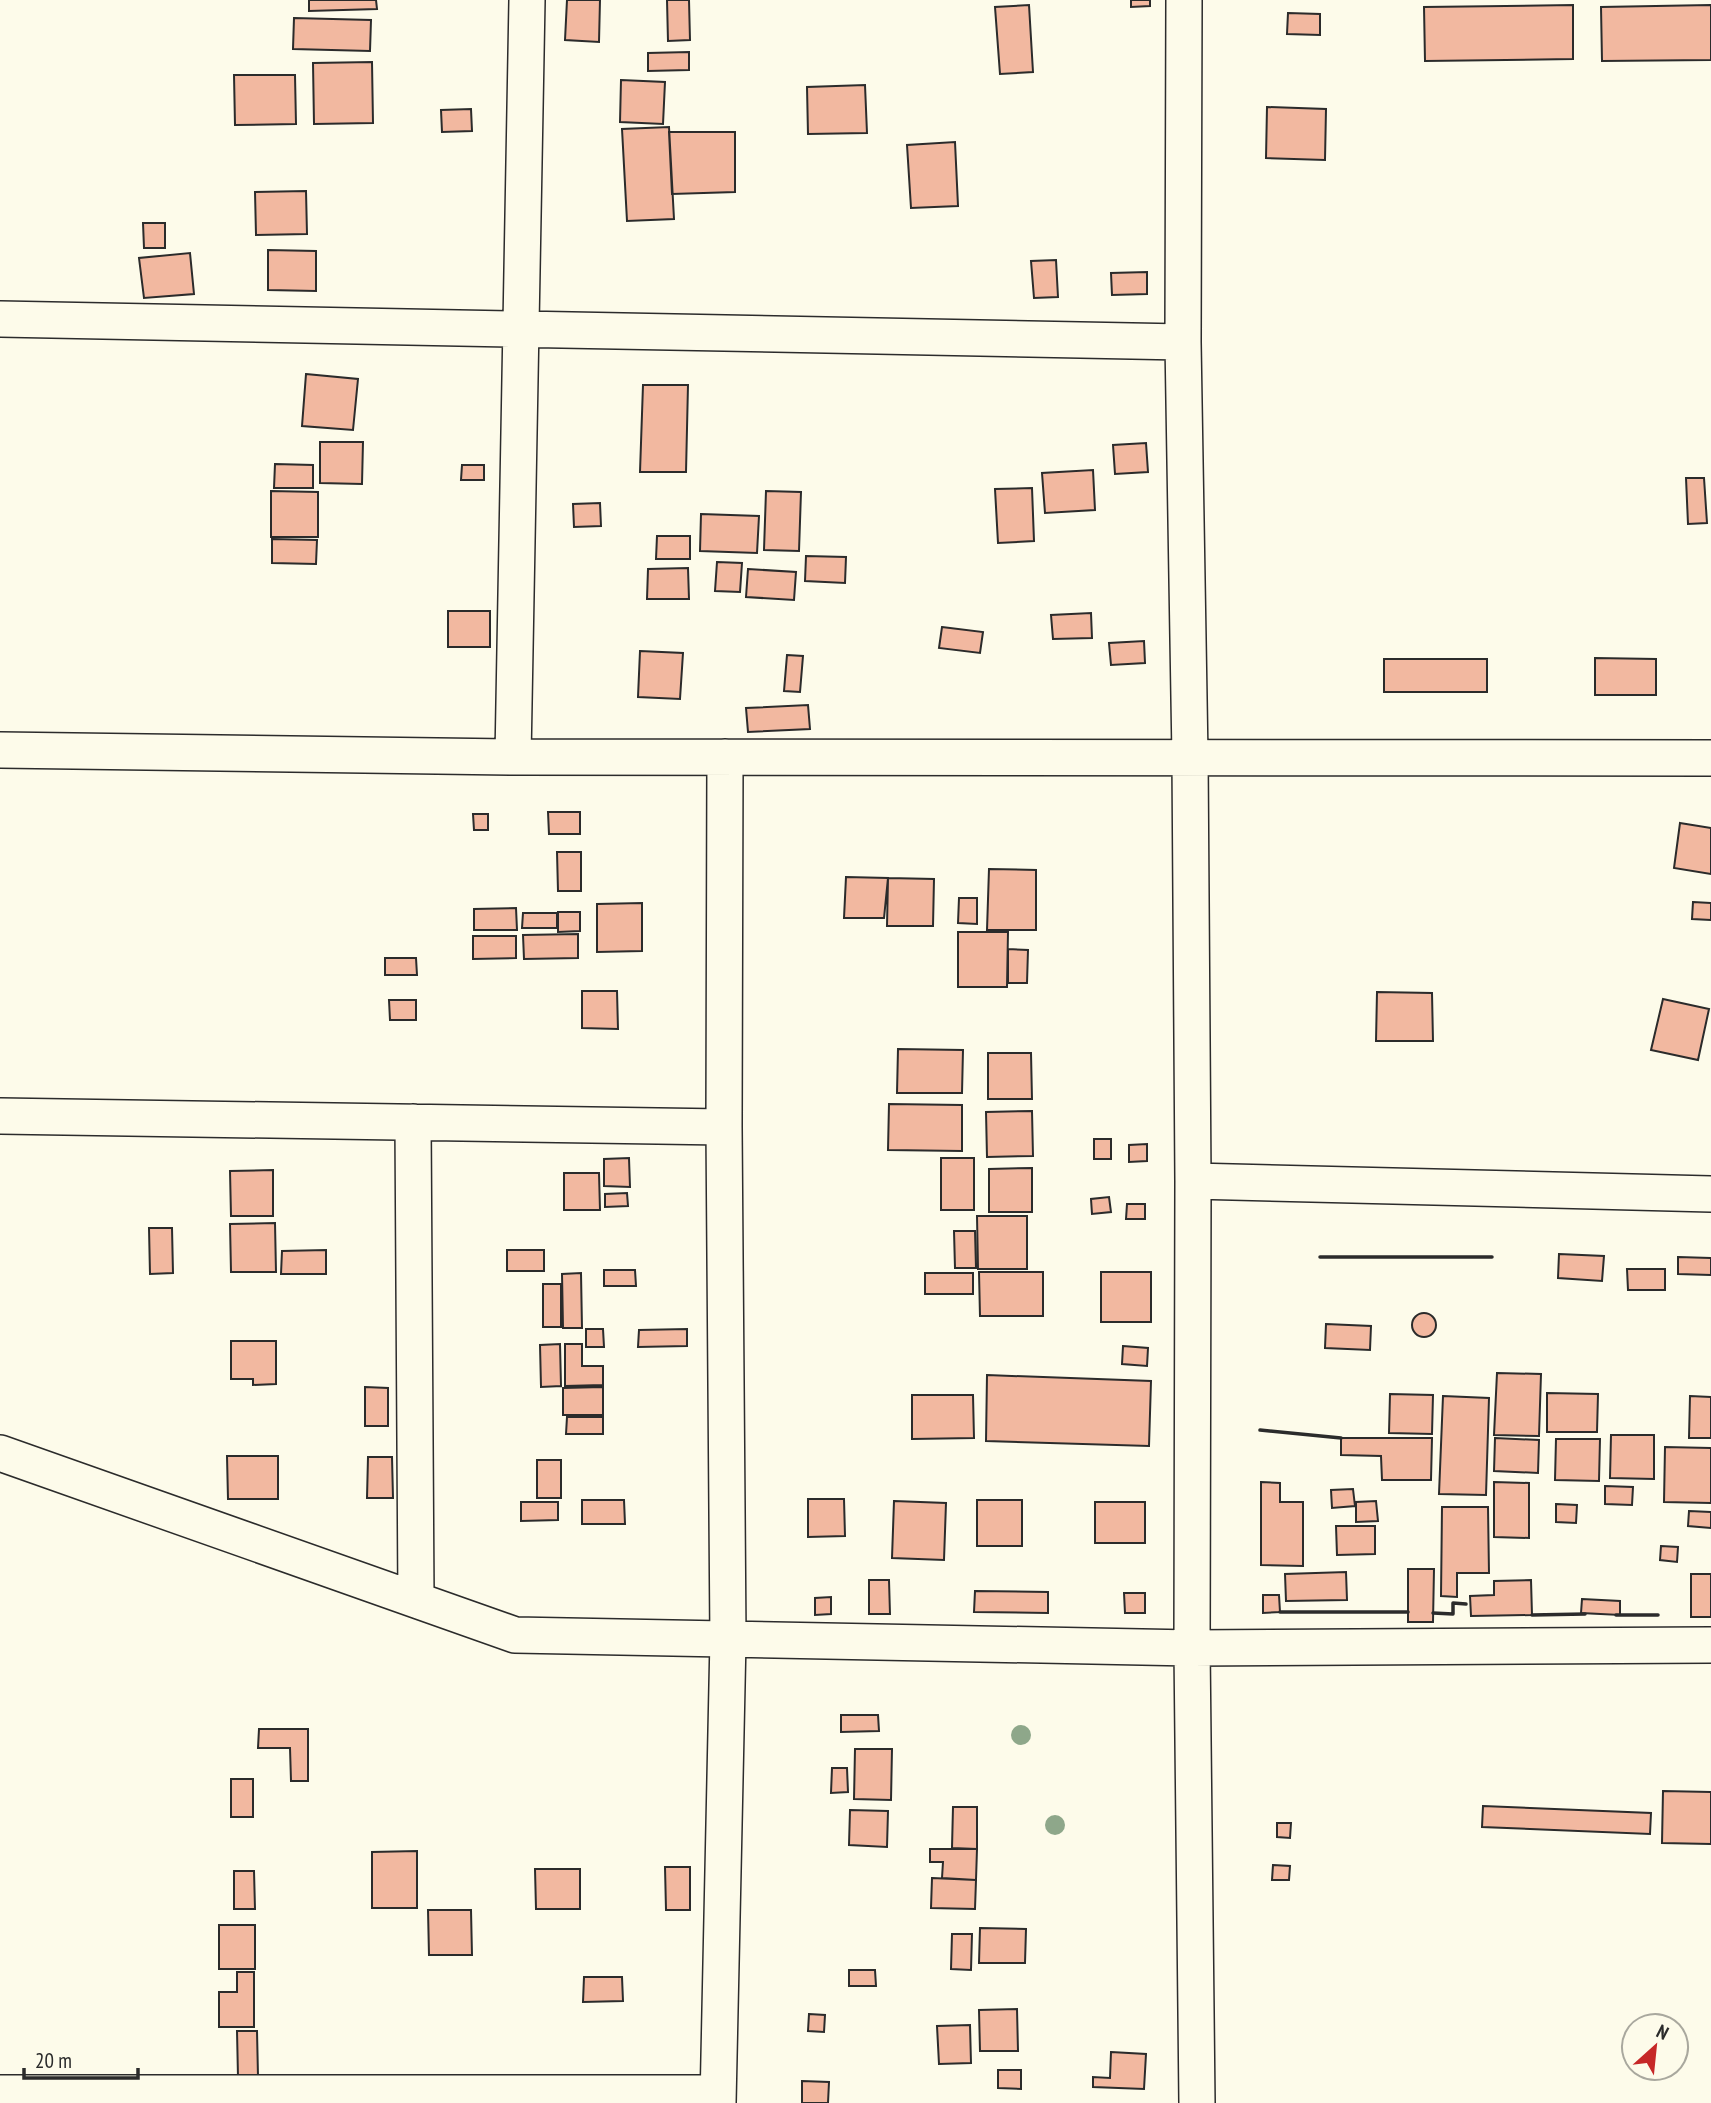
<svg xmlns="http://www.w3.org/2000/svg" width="1711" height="2103" font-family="'PT Sans Narrow',sans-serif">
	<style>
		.building { fill: #f2b8a0; stroke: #2b2b2b; stroke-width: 2 }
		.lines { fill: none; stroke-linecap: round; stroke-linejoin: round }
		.minor-casing { stroke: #2b2b2b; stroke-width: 38 }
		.minor { stroke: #fdfbea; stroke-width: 35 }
		.wall { stroke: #2b2b2b; stroke-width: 3.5 }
		.tree { fill: #8ea78a }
	</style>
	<rect width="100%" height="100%" fill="#fdfbea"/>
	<!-- building -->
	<path class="building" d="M309 0H376L377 9 309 11Z
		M567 0H600L599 42 565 40Z
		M667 0H689L690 40 668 41Z
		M1131 0H1150V6L1131 7Z
		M1029 5 1033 72 1000 74 995 7Z
		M1573 5V59L1425 61 1424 7Z
		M1711 5V60L1602 61 1601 7Z
		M1288 13 1320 14V35L1287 34Z
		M294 18 371 20 370 51 293 49Z
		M689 52V70L648 71V53Z
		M372 62 373 123 314 124 313 63Z
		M234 75H295L296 124 235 125Z
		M621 80 665 82 663 124 620 122Z
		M865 85 867 133 808 134 807 87Z
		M1267 107 1326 109 1325 160 1266 158Z
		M471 109 472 131 442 132 441 110Z
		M669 127 674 219 627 221 622 129Z
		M669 132H735V192L672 194Z
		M955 142 958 206 911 208 907 145Z
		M306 191 307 234 256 235 255 192Z
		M143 223H165V248H144Z
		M268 250 316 251V291L268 290Z
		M190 253 194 294 144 298 139 258Z
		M1056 260 1058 297 1034 298 1031 261Z
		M1147 272V294L1112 295 1111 273Z
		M306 374 358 379 353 430 302 426Z
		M643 385H688L686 472H640Z
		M320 442H363L362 484 320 483Z
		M1146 443 1148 472 1115 474 1113 445Z
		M275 464 313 465V488H274Z
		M462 465H484V480H461Z
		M1093 470 1095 510 1045 513 1042 473Z
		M1686 478H1704L1707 523 1688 524Z
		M1032 488 1034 541 998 543 995 489Z
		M271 491 318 492V537H271Z
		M766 491 801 492 799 551 764 550Z
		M600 503 601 526 574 527 573 504Z
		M701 514 759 516 757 553 700 551Z
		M657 536H690V559H656Z
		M272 539 317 540 316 564 272 563Z
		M806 556 846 557 845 583 805 581Z
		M717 562 742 563 740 592 715 591Z
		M688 568 689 599H647L648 569Z
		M748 569 796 572 794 600 746 597Z
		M448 611H490V647H448Z
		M1091 613 1092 638 1053 639 1051 615Z
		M942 627 983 632 980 653 939 648Z
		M1144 641 1145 663 1111 665 1109 643Z
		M640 651 683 653 680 699 638 697Z
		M787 655 803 656 800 692 784 691Z
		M1595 658 1656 659V695H1595Z
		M1384 659H1487V692H1384Z
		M808 705 810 729 748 732 746 708Z
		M548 812H580V834H549Z
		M473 814H488V830H474Z
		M1680 823 1711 828V874L1674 868Z
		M557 852H581V891H558Z
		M989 869 1036 870V930H987Z
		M846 877 888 878 884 918H844Z
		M888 878 934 879 933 926H887Z
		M959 898H977V924L958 923Z
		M1693 902 1711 903V920L1692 919Z
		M642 903V951L597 952V904Z
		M516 908 517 930H474V909Z
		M558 912H580V931L558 932Z
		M523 913H557V928H522Z
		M958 932H1008L1007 987H958Z
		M578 934V958L524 959 523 935Z
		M473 936H516V958L473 959Z
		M1008 949 1028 950 1027 983H1008Z
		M385 958H416L417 975H385Z
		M582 991H617L618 1029 582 1028Z
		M1377 992 1432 993 1433 1041H1376Z
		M1663 999 1709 1009 1698 1060 1651 1050Z
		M389 1000H416V1020H390Z
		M898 1049 963 1050 962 1093H897Z
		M988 1053H1031L1032 1099H988Z
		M889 1104 962 1105V1151L888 1150Z
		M1032 1111 1033 1156 987 1157 986 1112Z
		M1094 1139H1111V1159H1094Z
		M1147 1144V1161L1129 1162V1145Z
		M629 1158 630 1187 604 1186V1159Z
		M941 1158H974V1210H941Z
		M1032 1168V1212H989V1169Z
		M273 1170V1216H231L230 1171Z
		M564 1173H599L600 1210H564Z
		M627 1193 628 1206 605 1207V1194Z
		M1109 1197 1111 1212 1092 1214 1091 1199Z
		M1127 1204H1145V1219H1126Z
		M977 1216H1027V1269H978Z
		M275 1223 276 1272H231L230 1224Z
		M149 1228H172L173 1273 150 1274Z
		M954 1231H975L976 1268H955Z
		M326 1250V1274H281L282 1251Z
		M507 1250H544V1271H507Z
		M1559 1254 1604 1256 1602 1281 1558 1278Z
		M1678 1257 1711 1258V1275L1678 1274Z
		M1627 1269H1665V1290H1628Z
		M604 1270H635L636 1286H604Z
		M979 1272H1043V1316H980Z
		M1101 1272H1151V1322H1101Z
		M581 1273 582 1328H563L562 1274Z
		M925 1273H973V1294H925Z
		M543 1284H561V1327H543Z
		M1412 1325a12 12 0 1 1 24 0a12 12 0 1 1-24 0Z
		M1326 1324 1371 1326 1370 1350 1325 1348Z
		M586 1329H603L604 1347H586Z
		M687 1329V1346L638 1347 639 1330Z
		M231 1341H276V1384L253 1385V1379H231Z
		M560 1344 561 1386 541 1387 540 1345Z
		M565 1344H582V1366H603V1385L565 1386Z
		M1123 1346 1148 1348 1147 1366 1122 1364Z
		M1497 1373 1541 1374 1539 1436 1494 1435Z
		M987 1375 1151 1381 1149 1446 986 1441Z
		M365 1387 388 1388V1426H365Z
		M603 1387V1415H563V1388Z
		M1547 1393 1598 1394 1597 1432H1547Z
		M1390 1394 1433 1395 1432 1434 1389 1433Z
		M912 1395H973L974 1438 912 1439Z
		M1443 1396 1489 1398 1486 1495 1439 1494Z
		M1690 1396 1711 1397V1438H1689Z
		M567 1417H603V1434H566Z
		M1611 1435H1654V1479L1610 1478Z
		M1341 1438H1432L1431 1480H1382L1381 1456 1341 1455Z
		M1495 1438 1539 1440 1538 1473 1494 1471Z
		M1556 1439H1600L1599 1481 1555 1480Z
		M1665 1447 1711 1448V1503L1664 1502Z
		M227 1456H278V1499H228Z
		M368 1457H392L393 1498H367Z
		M537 1460H561V1498H537Z
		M1261 1482 1280 1483V1502H1303V1566L1261 1565Z
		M1494 1482 1529 1483V1538L1494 1537Z
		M1605 1486 1633 1487 1632 1505 1605 1504Z
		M1353 1489 1355 1506 1332 1508 1331 1490Z
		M808 1499H844L845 1536 808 1537Z
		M582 1500H624L625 1524H582Z
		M977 1500H1022V1546H977Z
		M894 1501 946 1503 944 1560 892 1558Z
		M1376 1501 1378 1521 1356 1522V1502Z
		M521 1502H558V1520L521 1521Z
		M1095 1502H1145V1543H1095Z
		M1556 1504 1577 1505 1576 1523 1556 1522Z
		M1442 1507H1488L1489 1573H1457V1597L1441 1596Z
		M1689 1511 1711 1512V1528L1688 1526Z
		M1336 1526H1375V1554L1337 1555Z
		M1661 1546 1678 1547 1677 1562 1660 1560Z
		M1408 1569H1434L1433 1622H1408Z
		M1346 1572 1347 1600 1286 1601 1285 1574Z
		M1691 1574H1711V1617H1691Z
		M869 1580H889L890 1614H869Z
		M1531 1580 1532 1615 1471 1616 1470 1596 1494 1595V1581Z
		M975 1591 1048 1592V1613L974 1612Z
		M1124 1593H1145V1613H1125Z
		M1263 1595H1279L1280 1612 1263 1613Z
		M831 1597V1614L815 1615V1598Z
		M1582 1599 1620 1601V1615L1581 1613Z
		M841 1715H878L879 1731 841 1732Z
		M259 1729H308V1781H291L290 1748H258Z
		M855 1749H892L891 1800 854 1799Z
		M832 1768H847L848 1792 831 1793Z
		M231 1779H253V1817H231Z
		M1663 1791 1711 1792V1844L1662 1843Z
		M1483 1806 1651 1813 1650 1834 1482 1827Z
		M953 1807H977V1849L952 1848Z
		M850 1810 888 1811 887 1847 849 1845Z
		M1277 1823H1291L1290 1838 1277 1837Z
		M930 1849H977L976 1880 942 1878 943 1862H930Z
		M417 1851V1908H372V1852Z
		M1273 1865 1290 1866 1289 1880H1272Z
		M665 1867H690V1910H666Z
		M535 1869H580V1909H536Z
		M234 1871H254L255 1909H234Z
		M932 1878 976 1880 975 1909 931 1908Z
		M428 1910H471L472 1955H429Z
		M219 1925H255V1969H219Z
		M980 1928 1026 1929 1025 1963H979Z
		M952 1934H972L971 1970 951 1969Z
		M849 1970H875L876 1986H849Z
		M237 1972H254V2027H219V1992H237Z
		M584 1977H622L623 2001 583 2002Z
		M1017 2009 1018 2051H980L979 2010Z
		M809 2014 825 2015 824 2032 808 2031Z
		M970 2025 971 2063 939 2064 937 2026Z
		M237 2031H257L258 2076 238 2077Z
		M1111 2052 1146 2054 1144 2089 1093 2087V2077L1110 2078Z
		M998 2070H1021V2089L998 2088Z
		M802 2081 829 2082 828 2103H802Z"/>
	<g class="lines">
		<defs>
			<path id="minor" d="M1184 0 1183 342 1190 757 1193 1181 1192 1648 1197 2103
				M0 319 1183 342
				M0 750 513 757 1711 758
				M513 757 527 0
				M0 1116 724 1127
				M413 1122 416 1600
				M1193 1181 1711 1194
				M0 1453 515 1635 1192 1648 1711 1645
				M0 2093H718
				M718 2103 728 1639 724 1127 725 757"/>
		</defs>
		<!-- minor casing -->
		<use href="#minor" class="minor-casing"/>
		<!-- minor -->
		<use href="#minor" class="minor"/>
		<!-- wall -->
		<path class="wall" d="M1320 1257H1492
			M1260 1430 1341 1438
			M1280 1612H1408
			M1433 1613 1453 1614V1603L1466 1604
			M1532 1615 1585 1614
			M1616 1615H1658"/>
	</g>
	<!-- trees -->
	<g class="tree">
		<circle cx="1021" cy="1735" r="10"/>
		<circle cx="1055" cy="1825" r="10"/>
	</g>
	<!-- north arrow -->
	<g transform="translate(1655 2047) rotate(27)"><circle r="33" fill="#fdfbea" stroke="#a9a89e" stroke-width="2"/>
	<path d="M0-5L12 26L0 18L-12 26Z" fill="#c62828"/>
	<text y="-10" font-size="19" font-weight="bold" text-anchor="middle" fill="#2b2b2b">N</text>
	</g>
	<!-- scale -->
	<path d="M24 2068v10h114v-10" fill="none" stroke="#2b2b2b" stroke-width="3.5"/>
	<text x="35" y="2068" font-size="21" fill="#2b2b2b" stroke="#fdfbea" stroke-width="5" paint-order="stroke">20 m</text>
</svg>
